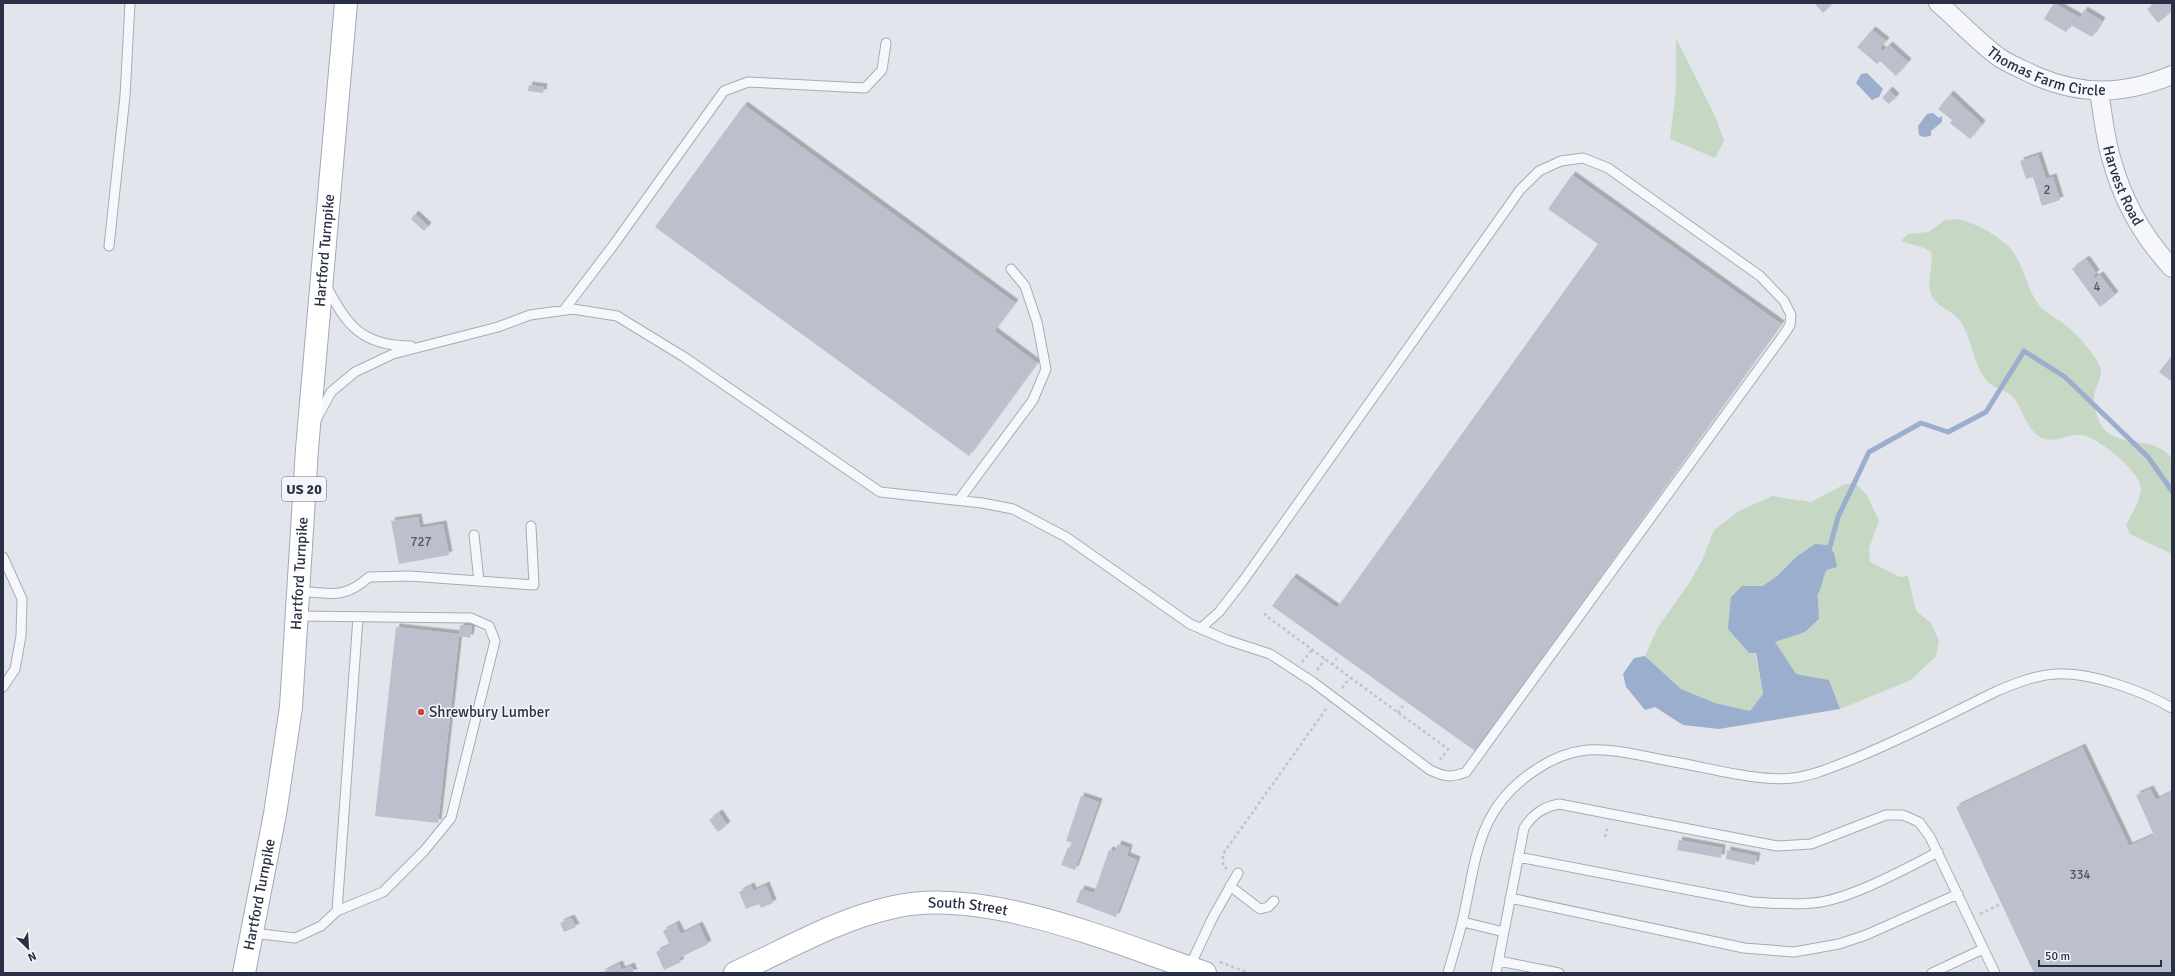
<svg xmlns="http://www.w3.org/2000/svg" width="2175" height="976" font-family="Signika,sans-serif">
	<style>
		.green { fill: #c6d7c3 }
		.water { fill: #9baece }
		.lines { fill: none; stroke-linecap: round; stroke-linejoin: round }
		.stream { stroke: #9baece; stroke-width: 5 }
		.building { fill: #bcc0cc; filter: url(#shadow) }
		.lane-casing { stroke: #a7abb7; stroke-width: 11 }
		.street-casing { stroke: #a7abb7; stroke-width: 20 }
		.secondary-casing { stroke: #a7abb7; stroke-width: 24 }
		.primary-casing { stroke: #a1a8b9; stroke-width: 24 }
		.path { stroke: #c1c3cb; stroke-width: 2.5; stroke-dasharray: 3 3; stroke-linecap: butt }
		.lane { stroke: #f6f7fa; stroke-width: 9 }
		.street { stroke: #f6f7fa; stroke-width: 18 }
		.secondary { stroke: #fff; stroke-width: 22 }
		.primary { stroke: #fff; stroke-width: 22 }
		.poi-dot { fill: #d94044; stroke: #f3f5f9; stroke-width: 1.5 }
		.labels { text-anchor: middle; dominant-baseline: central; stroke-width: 3; stroke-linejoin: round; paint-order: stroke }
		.number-label { font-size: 13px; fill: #4e5468 }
		.shield { fill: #f3f5f9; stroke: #666b7c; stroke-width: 1 }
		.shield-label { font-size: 14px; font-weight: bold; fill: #293046 }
		.street-label { font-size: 15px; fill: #293046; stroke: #f3f5f9 }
		.poi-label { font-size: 15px; fill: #293046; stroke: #f3f5f9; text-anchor: start }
	</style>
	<defs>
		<filter id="shadow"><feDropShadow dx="3.5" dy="-3.5" stdDeviation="0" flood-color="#0004"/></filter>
	</defs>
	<rect width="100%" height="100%" fill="#e3e5ec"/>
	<!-- green -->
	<path class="green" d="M1676 38 1716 118 1724 141 1715 158 1670 139 1676 88Z
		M1958 219C1975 223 1993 233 2006 244 2024 260 2025 287 2039 305 2046 314 2059 319 2068 327 2077 334 2099 359 2101 370 2102 378 2095 388 2094 396 2093 405 2098 424 2105 430 2123 448 2151 435 2171 457L2172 554 2130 534 2126 525C2131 515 2141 500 2141 488 2140 472 2098 437 2082 435 2068 433 2052 446 2038 436 2024 425 2023 408 2012 396 2005 389 1993 389 1986 380 1973 363 1972 340 1961 322 1953 310 1935 307 1931 294 1926 281 1934 266 1931 252L1924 248 1901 241 1908 234 1929 232 1945 220Z
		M1845 484H1856L1867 495 1879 521 1869 548 1870 562 1900 577 1908 576 1916 611 1930 622 1939 640 1936 656 1911 680 1840 709 1829 680 1796 674 1774 642 1805 632 1819 619 1817 583 1827 570 1837 567 1796 557 1777 576 1763 586H1742L1763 694 1750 711 1715 703 1681 689 1645 656 1658 627 1690 582 1703 558 1714 530 1739 511 1772 496 1811 502Z"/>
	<!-- water -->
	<path class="water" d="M1867 73 1883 89 1879 97 1872 100 1856 83 1861 74Z
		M1933 113 1939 118 1942 116V122L1931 131V136L1923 137 1919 135 1918 126 1927 114Z
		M1815 544 1827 545 1834 553 1837 567 1827 570 1817 583 1819 619 1805 632 1775 642 1796 674 1829 680 1840 709 1719 729 1683 725 1655 707 1645 710 1626 687 1623 674 1634 658 1645 656 1681 689 1715 703 1750 711 1763 694 1756 653H1749L1728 629 1731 597 1742 586H1763L1777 576 1796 557Z"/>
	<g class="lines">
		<!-- stream -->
		<path class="stream" d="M1828 554 1838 517 1869 452 1921 423 1948 432 1986 412 2024 351 2065 377 2148 457 2172 491
			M1817 591 1823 571"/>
	</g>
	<!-- building -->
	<path class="building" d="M1814 3H1833L1823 13Z
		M2054 3 2080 18 2084 10 2102 21 2092 37 2071 25 2066 32 2044 19Z
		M2155 3H2172V11L2158 23 2147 9Z
		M1872 30 1886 41 1880 48 1883 51 1889 45 1908 62 1896 76 1880 61 1877 64 1857 47Z
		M529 85 544 87 543 93 528 91Z
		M1889 90 1896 97 1889 104 1882 98Z
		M1950 94 1982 124 1970 139 1950 123 1952 120 1938 109Z
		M744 105 1015 303 994 331 1037 363 969 456 655 227Z
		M2038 155 2046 179 2053 177 2060 200 2042 206 2033 177 2026 179 2020 161Z
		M1572 175 1781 324 1475 751 1272 606 1293 577 1337 608 1598 244 1548 209Z
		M415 214 428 226 424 231 411 219Z
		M2086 259 2096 273 2093 276 2095 278 2100 275 2115 295 2100 307 2072 269Z
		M2171 357 2172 358V382L2159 372Z
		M418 517 420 528 443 524 449 555 399 564 391 521Z
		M460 625 472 626 470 638 459 636 438 823 375 816 396 627 459 634Z
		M2082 747 2129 846 2154 835 2136 795 2150 789 2156 800 2172 792V973H2034L1956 807Z
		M1081 796 1099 802 1075 870 1061 865 1068 847 1071 848 1073 843 1066 841Z
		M719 813 727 825 718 832 709 820Z
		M1679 840 1722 848 1721 858 1677 850Z
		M1118 844 1129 848 1127 856 1137 860 1116 917 1076 902 1081 889 1094 893 1109 850 1115 852Z
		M1727 850 1757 856 1755 865 1726 859Z
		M766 885 773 903 761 908 759 904 746 909 739 892 751 886 753 891Z
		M571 918 576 927 564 932 560 923Z
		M676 924 681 934 699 925 708 944 679 958 681 962 664 970 656 952 670 945 663 931Z
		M619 964 622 970 631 966 634 973H601Z"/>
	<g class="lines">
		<defs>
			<path id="lane" d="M109 246 125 96 130 3
				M326 285C346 325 362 346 411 346
				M564 310 612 247 724 91 748 82 865 88 882 70 886 43
				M316 420 331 392 355 372 393 354 498 327 530 315 573 309 617 316 684 357 880 492 982 503 1013 509 1066 537 1190 624 1227 640 1270 654 1313 682 1430 770C1445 777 1451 778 1466 772L1785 333 1790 325 1791 315 1784 301 1760 276 1608 168 1583 158 1561 161 1539 171 1520 190 1243 581 1219 612 1201 628
				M959 500 1033 400 1046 369 1037 322 1025 286 1011 269
				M474 535 479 581
				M3 557 22 599 21 636 15 669 3 687
				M297 591C329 593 344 600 369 577L409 576 534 585 531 526
				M1518 857 1752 902C1772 903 1793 905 1813 903 1849 900 1905 869 1938 852
				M1230 886 1260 909 1268 907 1274 901
				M1510 898 1744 948 1794 952 1839 944 1866 935 1958 894
				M337 911 358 617
				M1463 922 1504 932
				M253 933 295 938 321 926 337 911 383 892 424 851 451 818 495 641 489 626 471 618 296 616
				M1499 961 1559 973
				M1189 968 1213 917 1238 873
				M1448 973C1453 954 1460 934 1464 914 1477 853 1479 806 1537 769 1552 759 1569 752 1587 750 1614 748 1642 756 1669 761 1705 767 1757 782 1793 778 1812 776 1830 768 1848 761 1899 741 1948 715 1997 691 2016 683 2036 675 2056 674 2090 672 2143 691 2172 708
				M1496 973 1524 828C1533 814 1543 807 1559 804L1777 846 1811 844 1886 815H1903L1919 822 1930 837 1995 973
				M1932 973 1983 949"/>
			<g id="street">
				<path id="s1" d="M1938 3C1959 21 1978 42 2000 58 2011 65 2024 70 2036 76 2083 96 2124 95 2172 75"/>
				<path id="s2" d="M2099 92C2103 114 2105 139 2112 161 2123 201 2144 238 2172 268"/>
			</g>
			<g id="secondary">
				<path id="s3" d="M735 973C787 949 838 919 894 907 985 886 1118 944 1205 973"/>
			</g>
			<g id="primary">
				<path id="s4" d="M244 973 275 814 291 707 307 449 346 3"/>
			</g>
		</defs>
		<!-- lane casing -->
		<use href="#lane" class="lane-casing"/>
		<!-- street casing -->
		<use href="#street" class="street-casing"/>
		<!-- secondary casing -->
		<use href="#secondary" class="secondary-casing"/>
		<!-- primary casing -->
		<use href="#primary" class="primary-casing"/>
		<!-- path -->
		<path class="path" d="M1266 613 1265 615 1448 749 1440 760
			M1302 662 1312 650
			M1332 665 1337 658
			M1317 670 1325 659
			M1342 688 1350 678
			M1398 713 1403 706
			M1605 837 1608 825
			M1227 869 1223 866V854L1326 709
			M1980 914 2001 904
			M1220 962 1249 973"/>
		<!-- lane -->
		<use href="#lane" class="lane"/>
		<!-- street -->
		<use href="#street" class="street"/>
		<!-- secondary -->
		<use href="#secondary" class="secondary"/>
		<!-- primary -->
		<use href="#primary" class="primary"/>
	</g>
	<!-- markers -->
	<circle class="poi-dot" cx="421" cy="712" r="4"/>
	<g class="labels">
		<!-- number labels -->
		<g class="number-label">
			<text x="2047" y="190">2</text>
			<text x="2097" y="287">4</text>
			<text x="421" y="542">727</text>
			<text x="2080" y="875">334</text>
		</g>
		<!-- shield labels -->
		<rect class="shield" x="282" y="477" width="44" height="24" rx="3"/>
		<g class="shield-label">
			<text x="304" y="489">US 20</text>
		</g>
		<!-- street labels -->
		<g class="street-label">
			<text stroke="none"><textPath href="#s1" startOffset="132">Thomas Farm Circle</textPath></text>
			<text stroke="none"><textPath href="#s2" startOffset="97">Harvest Road</textPath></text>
			<text stroke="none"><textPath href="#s4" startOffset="728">Hartford Turnpike</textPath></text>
			<text stroke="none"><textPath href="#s4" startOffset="404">Hartford Turnpike</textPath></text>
			<text stroke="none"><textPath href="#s4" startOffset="80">Hartford Turnpike</textPath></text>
			<text stroke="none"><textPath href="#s3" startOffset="247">South Street</textPath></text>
		</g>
		<!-- poi labels -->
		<g class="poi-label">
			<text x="429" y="712">Shrewbury Lumber</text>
		</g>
	</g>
	<!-- border -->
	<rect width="2175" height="976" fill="none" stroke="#293046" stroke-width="8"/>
	<!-- north arrow -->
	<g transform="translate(28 948) rotate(155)" stroke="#f3f5f9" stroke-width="3" paint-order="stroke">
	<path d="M0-3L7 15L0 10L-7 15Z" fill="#293046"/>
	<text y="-6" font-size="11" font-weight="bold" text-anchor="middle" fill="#293046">N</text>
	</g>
	<!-- scale -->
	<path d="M2039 960v6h122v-6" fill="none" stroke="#293046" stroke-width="2"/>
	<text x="2045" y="960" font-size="12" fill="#293046" stroke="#f3f5f9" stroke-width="3" paint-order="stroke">50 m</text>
</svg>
